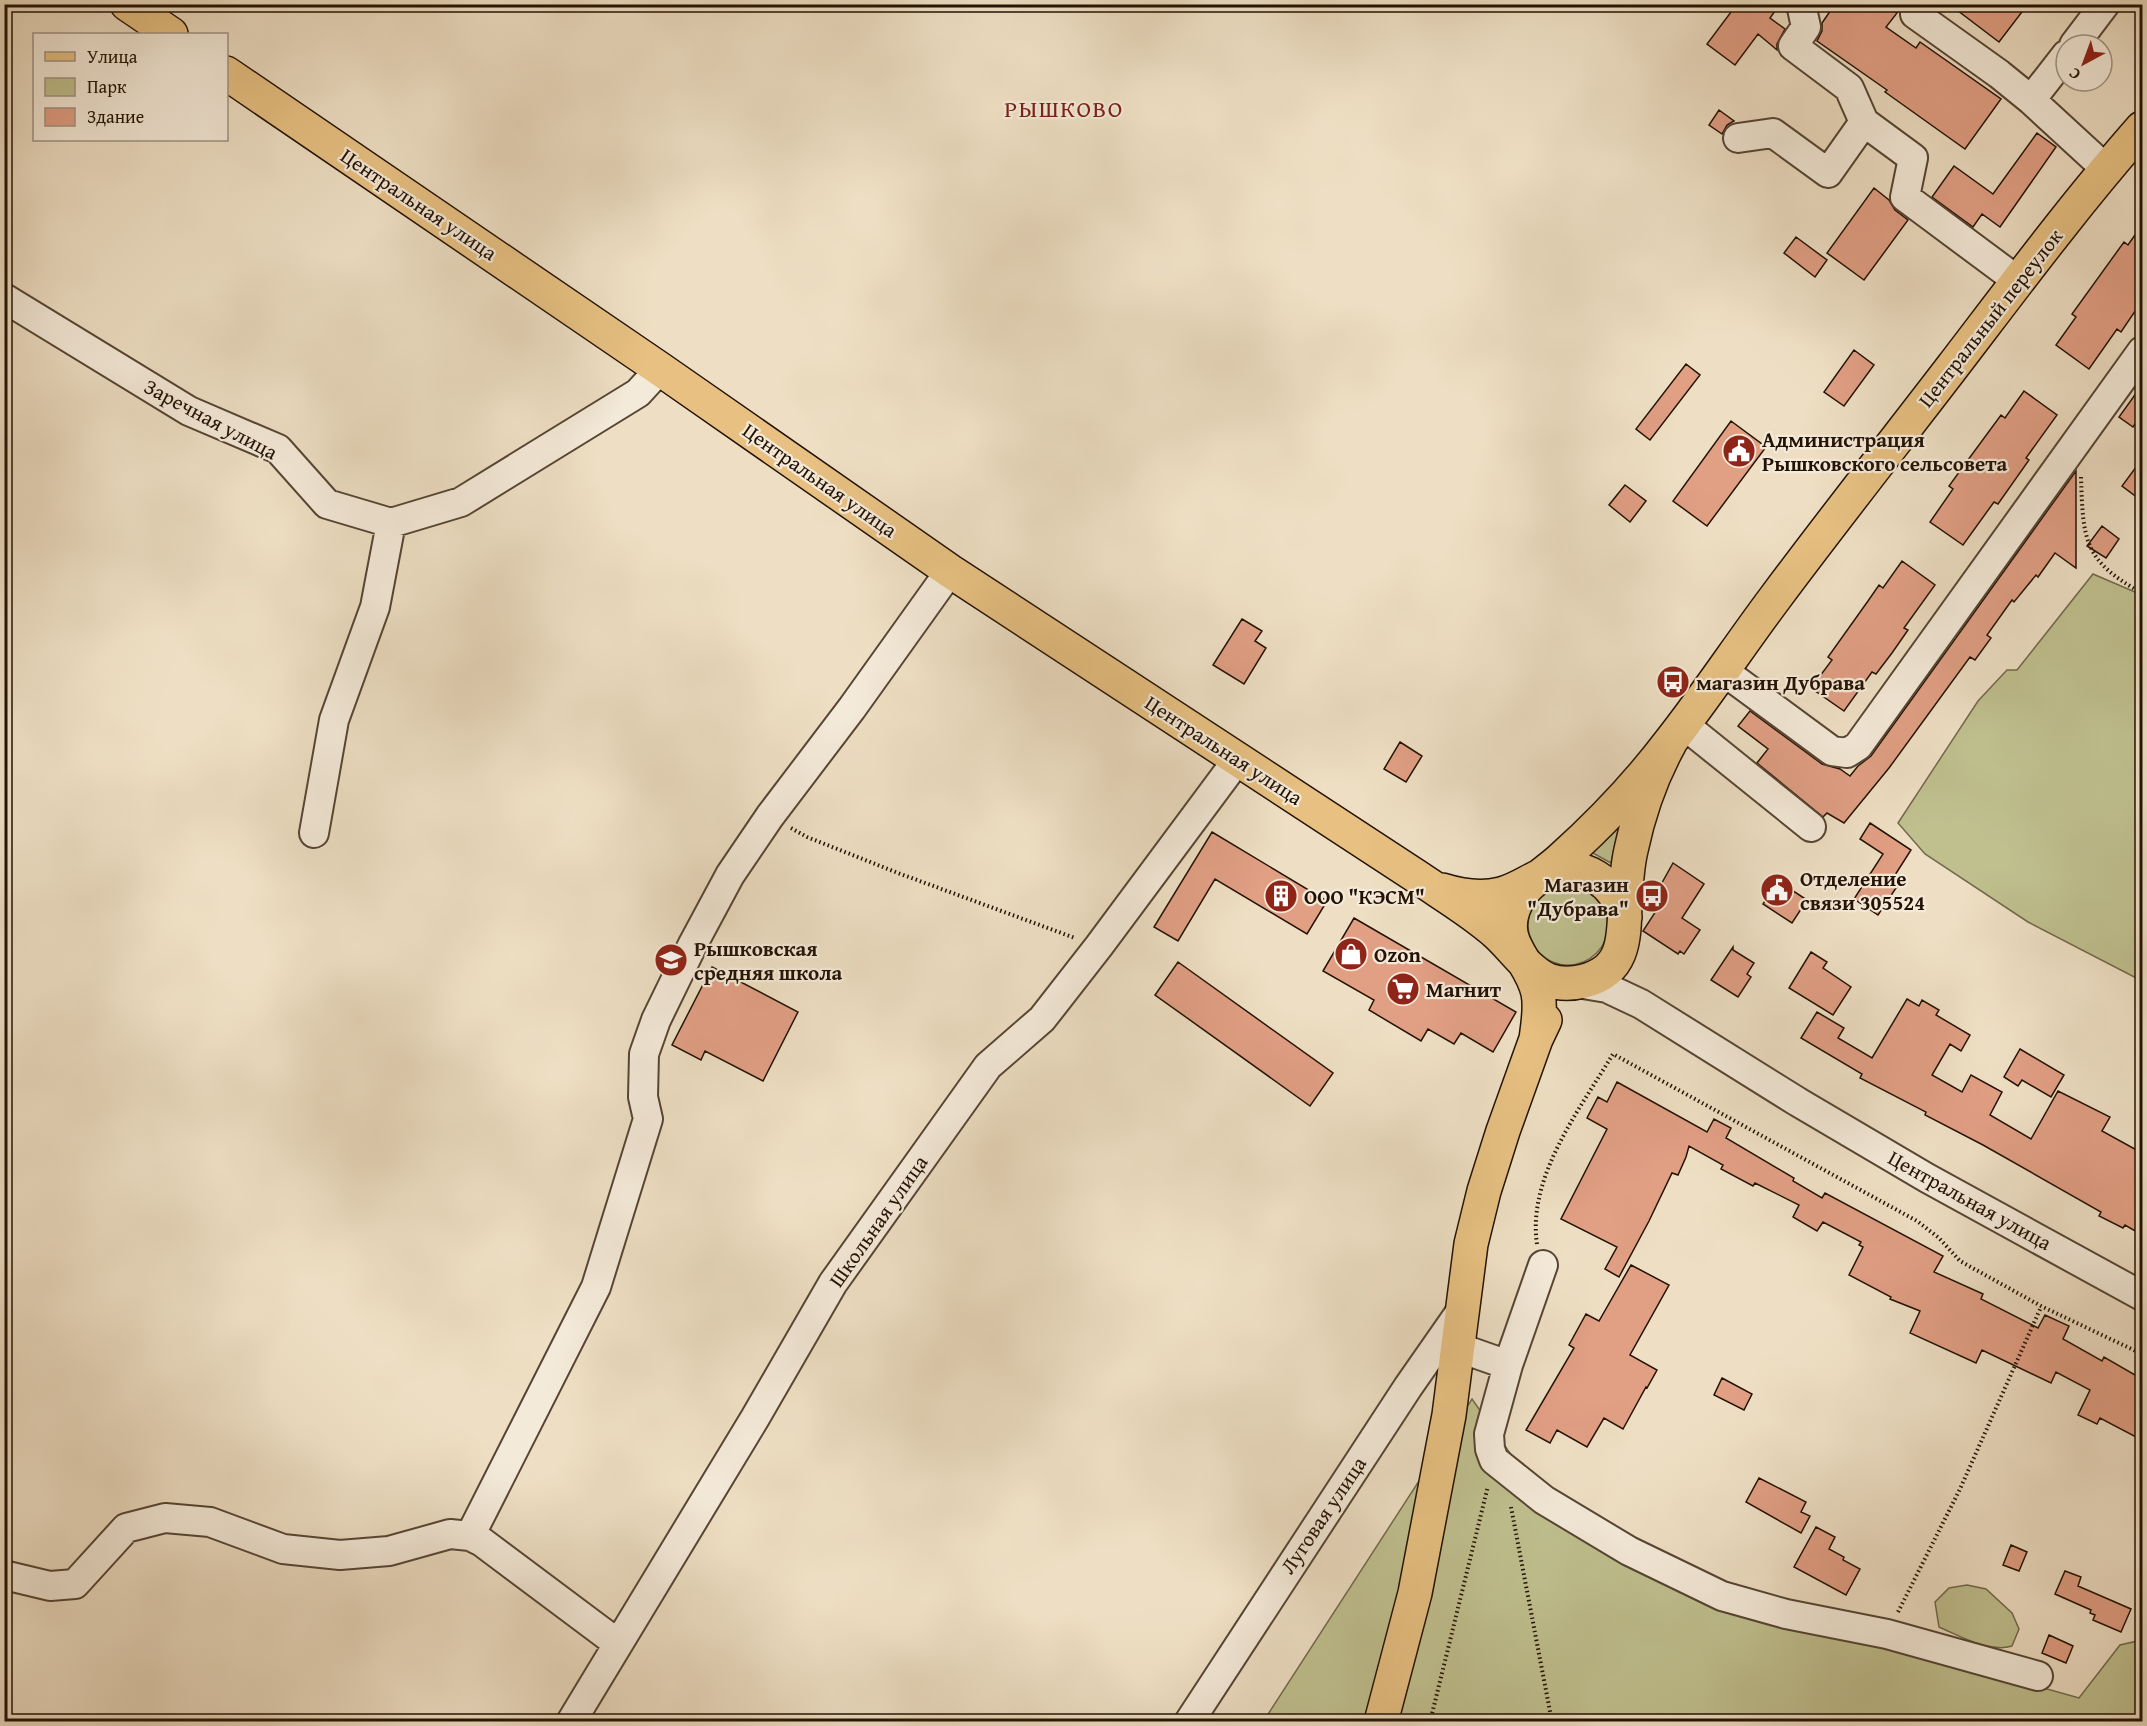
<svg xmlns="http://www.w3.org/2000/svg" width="2147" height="1726" font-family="'Gentium Book Plus',serif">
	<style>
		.green { fill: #c0c08f; stroke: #72694a; stroke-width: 1.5 }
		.building { fill: #e19f84; stroke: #231204; stroke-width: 1.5 }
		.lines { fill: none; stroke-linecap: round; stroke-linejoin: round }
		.minor-casing { stroke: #564534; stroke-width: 32 }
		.major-casing { stroke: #231204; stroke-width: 36 }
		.path { stroke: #231204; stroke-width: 4; stroke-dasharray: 1.5 3; stroke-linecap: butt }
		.minor { stroke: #f4ead9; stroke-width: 28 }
		.major { stroke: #e7c082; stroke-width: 33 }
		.labels { text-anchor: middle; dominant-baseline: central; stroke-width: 4.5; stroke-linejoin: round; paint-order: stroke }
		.street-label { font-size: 21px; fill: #231204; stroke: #f4ead9 }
		.poi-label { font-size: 21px; font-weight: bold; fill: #231204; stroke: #f4ead9; text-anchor: start }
		.quarter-label { font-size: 24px; letter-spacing: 1.5px; fill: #7a1f14; stroke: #f4ead9 }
	</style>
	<rect width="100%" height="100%" fill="#eedfc4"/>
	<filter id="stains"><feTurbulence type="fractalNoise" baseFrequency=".00333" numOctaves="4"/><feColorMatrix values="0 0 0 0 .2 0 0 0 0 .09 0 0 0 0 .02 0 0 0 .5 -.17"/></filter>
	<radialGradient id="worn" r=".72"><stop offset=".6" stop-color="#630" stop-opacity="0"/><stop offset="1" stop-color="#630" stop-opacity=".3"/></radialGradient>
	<!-- green -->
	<path class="green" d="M2093 574 2142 595V981L2028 922 1925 854 1898 823 1978 701 2007 670H2017Z
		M1622 814 1611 863 1591 852Z
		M1528 925a40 40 0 1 1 80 0a40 40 0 1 1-80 0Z
		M1472 1399 1535 1489 1727 1590 1883 1643 2079 1698 2120 1645 2142 1640V1721L1263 1722Z
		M1967 1585 1986 1589 2012 1613 2019 1629 2012 1646C1989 1653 1960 1636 1939 1627L1935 1602 1949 1588Z"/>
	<!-- building -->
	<path class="building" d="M1737 4H1780L1770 18 1785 29 1777 44V50L1758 34 1735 65 1707 44Z
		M1835 4H1885L1897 13 1886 27 1916 48 1920 42 2001 99 1965 149 1885 92 1887 90 1817 41 1822 31V23Z
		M1949 4H2028L1999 42Z
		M1719 110 1734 121 1727 125 1722 134 1709 125Z
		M2037 133 2056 147 2000 227 1982 214 1973 227 1932 197 1954 166 1993 194Z
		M1874 188 1889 200 1895 210 1908 220 1864 280 1827 253Z
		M2142 225V301L2121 332 2117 329 2089 369 2056 345 2076 317 2072 314 2124 242 2128 245Z
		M1796 237 1827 260 1815 277 1784 253Z
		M1854 350 1874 365 1844 406 1824 392Z
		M1686 364 1700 375 1650 440 1636 429Z
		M2142 385V414L2133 427 2119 417Z
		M2024 391 2057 415 2026 458 2029 460 1998 504 1994 502 1963 545 1930 522 1953 489 1949 486 1965 464 2001 415 2005 418Z
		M1731 421 1766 447 1707 526 1673 501Z
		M2142 459V501L2122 486Z
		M2076 471V568L2055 553 2038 577 2036 575 2014 602 2012 600 1987 635 1991 638 1975 660 1970 657 1889 768 1844 823 1827 813 1823 817 1757 763 1768 749 1738 726 1750 711 1822 764 1840 769 1850 776 1858 766 1871 756Z
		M1625 485 1646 501 1630 522 1609 505Z
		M2102 526 2119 539 2106 558 2087 546Z
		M1902 561 1935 585 1904 628 1908 630 1892 653 1876 674 1872 672 1844 711 1811 688 1832 660 1828 657 1868 601 1879 585 1883 588Z
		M1242 619 1262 631 1255 641 1266 648 1244 684 1213 665Z
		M1400 742 1422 756 1406 782 1384 769Z
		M1870 823 1911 850 1895 875 1902 879 1878 915 1854 899 1883 854 1860 839Z
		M1212 832 1327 901 1307 934 1215 879 1178 941 1154 927Z
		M1673 863 1704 884 1682 918 1700 930 1684 954 1680 951 1678 954 1643 931 1656 911 1649 906Z
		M1778 881 1807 900 1792 923 1763 904Z
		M1354 918 1516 1012 1493 1052 1461 1033 1454 1044 1428 1029 1421 1041 1369 1010 1374 1000 1323 971Z
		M1733 947V950L1754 963 1747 974 1751 977 1738 997 1711 980Z
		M1811 952 1827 962 1823 968 1851 987 1833 1015 1789 988Z
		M1178 962 1333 1073 1310 1106 1155 995Z
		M712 967 798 1012 763 1081 705 1051 701 1060 672 1045Z
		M1907 999 1919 1006 1922 1000 1939 1010 1936 1015 1970 1035 1961 1051 1950 1044 1932 1075 1962 1092 1971 1075 2002 1092 1990 1115 2031 1139 2058 1091 2110 1117 2102 1131 2142 1153V1235L2125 1225 2123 1228 2099 1216 2101 1212 1983 1145 1925 1115 1926 1112 1860 1078 1862 1074 1801 1038 1817 1012 1844 1028 1838 1038 1872 1058Z
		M2020 1049 2064 1075 2051 1097 2022 1080 2018 1086 2004 1077Z
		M1617 1082 1707 1132 1714 1119 1731 1128 1726 1138 1794 1178 1793 1181 1822 1198 1825 1193 1943 1256 1934 1272 1983 1294 1981 1299 2038 1328 2045 1315 2069 1326 2063 1339 2102 1361 2104 1357 2142 1379V1423L2136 1437 2100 1418 2097 1424 2078 1415 2090 1390 2056 1372 2051 1383 1982 1350 1976 1363 1910 1333 1920 1311 1890 1299 1891 1297 1849 1275 1863 1247 1859 1245 1861 1242 1823 1222 1817 1231 1793 1217 1799 1205 1755 1183 1753 1186 1721 1169 1723 1165 1689 1146 1686 1157 1678 1175 1672 1173 1649 1221 1619 1277 1605 1269 1617 1247 1561 1219 1607 1129 1587 1118 1598 1097 1607 1102Z
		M1631 1265 1669 1285 1630 1355 1657 1370 1647 1388 1646 1387 1623 1429 1604 1418 1587 1447 1557 1430 1550 1443 1526 1430 1574 1348 1569 1345 1586 1314 1599 1321Z
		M1722 1378 1752 1394 1744 1410 1714 1395Z
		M1759 1478 1806 1502 1801 1512 1810 1516 1801 1533 1746 1502Z
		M1816 1527 1835 1537 1829 1549 1844 1557 1843 1560 1860 1569 1846 1595 1794 1567Z
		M2011 1545 2027 1552 2019 1571 2003 1565Z
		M2065 1571 2081 1577 2078 1586 2131 1609 2121 1632 2093 1620 2095 1615 2090 1613 2091 1610 2055 1594Z
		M2049 1635 2073 1646 2066 1663 2042 1653Z"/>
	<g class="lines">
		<defs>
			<path id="minor" d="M1801 4 1806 27 1793 46 1849 88 1864 122 1913 158 1905 197 2018 281
				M1915 14 1999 74 2031 100 2106 169
				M2074 45 2105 4
				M2031 100 2066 55
				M1738 138 1773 133 1828 173 1864 122
				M4 298 189 411 278 449 327 504 391 523 461 502 638 393 660 369
				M1722 670 1832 751 1847 753 1858 746 2142 351
				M1683 724 1811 827
				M314 833 334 720 375 607 391 523
				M1577 983 1607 988 1641 1004 1798 1102 1927 1178 2142 1296
				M1543 1265 1508 1365 1489 1434 1490 1449 1494 1460 1544 1500 1629 1551 1722 1596 1786 1614 1887 1634 2038 1676
				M1457 1347 1508 1365
				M470 1536 596 1287 648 1119 643 1097 644 1054 656 1020 693 944 730 875 770 816 852 708 950 571
				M4 1575 50 1586 75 1584 126 1528 165 1518 210 1522 283 1549 340 1555 389 1551 450 1534 470 1536 482 1542 617 1643
				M571 1722 755 1418 833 1283 988 1066 1042 1019 1099 946 1238 759
				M1189 1722 1408 1387 1461 1311"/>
			<path id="major" d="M127 4 171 34
				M226 73 660 369 950 571 1419 878C1444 895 1471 911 1494 931 1511 945 1527 971 1548 980 1559 984 1572 984 1584 981 1625 971 1624 938 1625 904 1626 886 1627 867 1631 850 1639 812 1651 777 1670 743
				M1442 890C1461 896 1481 899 1501 894 1518 890 1531 879 1547 873 1583 859 1616 883 1625 917
				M1536 1039C1538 1024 1541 1008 1538 993 1531 959 1497 943 1516 903 1525 883 1545 874 1561 859 1600 824 1638 784 1670 742 1707 695 1739 646 1775 598 1833 520 1894 443 1953 366 2015 285 2075 204 2142 128
				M1381 1722 1415 1593 1449 1415 1471 1244 1484 1191 1503 1131 1536 1039 1545 1020"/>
		</defs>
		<!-- minor casing -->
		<use href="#minor" class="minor-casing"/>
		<!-- major casing -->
		<use href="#major" class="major-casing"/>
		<!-- path -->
		<path class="path" d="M2081 477C2083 541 2084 561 2142 593
			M791 828 807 837 898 873 1075 938
			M1537 1244C1527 1177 1580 1109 1613 1054L1917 1221 1939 1238 1960 1261 2041 1306 2142 1354
			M1511 1507 1552 1722
			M1898 1612 1960 1489 2041 1307
			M1430 1722 1488 1486"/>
		<!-- minor -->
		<use href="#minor" class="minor"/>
		<!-- major -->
		<use href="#major" class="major"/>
	</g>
	<!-- icons -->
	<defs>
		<symbol id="civic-disc" viewBox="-11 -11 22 22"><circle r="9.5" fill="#8f2418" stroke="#f4ead9"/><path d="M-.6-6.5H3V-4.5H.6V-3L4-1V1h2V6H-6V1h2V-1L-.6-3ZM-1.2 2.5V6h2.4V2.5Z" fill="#fff"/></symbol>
		<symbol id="bus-disc" viewBox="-11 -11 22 22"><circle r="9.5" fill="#8f2418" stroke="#f4ead9"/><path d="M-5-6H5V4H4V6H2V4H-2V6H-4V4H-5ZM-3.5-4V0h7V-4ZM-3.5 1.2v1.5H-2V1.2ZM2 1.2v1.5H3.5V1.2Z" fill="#fff"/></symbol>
		<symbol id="building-disc" viewBox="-11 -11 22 22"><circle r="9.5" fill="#8f2418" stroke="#f4ead9"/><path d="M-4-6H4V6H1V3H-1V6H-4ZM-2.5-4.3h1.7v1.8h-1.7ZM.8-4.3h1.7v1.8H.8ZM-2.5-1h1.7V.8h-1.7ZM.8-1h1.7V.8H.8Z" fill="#fff"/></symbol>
		<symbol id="shop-disc" viewBox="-11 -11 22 22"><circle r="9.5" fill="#8f2418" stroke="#f4ead9"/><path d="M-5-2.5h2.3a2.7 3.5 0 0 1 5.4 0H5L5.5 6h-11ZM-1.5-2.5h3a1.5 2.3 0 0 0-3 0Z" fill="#fff"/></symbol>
		<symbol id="school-disc" viewBox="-11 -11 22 22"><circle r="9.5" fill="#8f2418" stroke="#f4ead9"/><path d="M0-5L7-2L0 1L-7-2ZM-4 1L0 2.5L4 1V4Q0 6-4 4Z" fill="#fff"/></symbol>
		<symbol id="supermarket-disc" viewBox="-11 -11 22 22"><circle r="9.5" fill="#8f2418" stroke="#f4ead9"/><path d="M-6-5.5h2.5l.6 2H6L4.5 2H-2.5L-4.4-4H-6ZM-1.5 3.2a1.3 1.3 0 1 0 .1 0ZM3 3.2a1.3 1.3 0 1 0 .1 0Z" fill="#fff"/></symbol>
	</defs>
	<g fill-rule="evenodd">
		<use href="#civic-disc" x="1720" y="432" width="38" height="38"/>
		<use href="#bus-disc" x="1654" y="663" width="38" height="38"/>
		<use href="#civic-disc" x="1758" y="871" width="38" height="38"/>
		<use href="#building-disc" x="1262" y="877" width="38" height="38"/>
		<use href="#bus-disc" x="1633" y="877" width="38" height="38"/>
		<use href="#shop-disc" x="1332" y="935" width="38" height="38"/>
		<use href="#school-disc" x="652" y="941" width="38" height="38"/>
		<use href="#supermarket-disc" x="1384" y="970" width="38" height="38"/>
	</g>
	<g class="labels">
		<!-- street labels -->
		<g class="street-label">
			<text transform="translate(419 204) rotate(34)">Центральная улица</text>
			<text transform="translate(1990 318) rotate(-52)">Центральный переулок</text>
			<text transform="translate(211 419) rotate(28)">Заречная улица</text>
			<text transform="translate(820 480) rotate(35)">Центральная улица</text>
			<text transform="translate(1224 750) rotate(33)">Центральная улица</text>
			<text transform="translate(1970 1200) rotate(29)">Центральная улица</text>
			<text transform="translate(878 1221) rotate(-55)">Школьная улица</text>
			<text transform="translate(1323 1515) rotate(-56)">Луговая улица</text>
		</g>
		<!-- poi labels -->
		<g class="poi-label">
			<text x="1762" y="439">Администрация<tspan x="1762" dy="24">Рышковского сельсовета</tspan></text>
			<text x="1696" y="682">магазин Дубрава</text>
			<text x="1800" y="878">Отделение<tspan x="1800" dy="24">связи 305524</tspan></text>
			<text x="1629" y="884" text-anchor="end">Магазин<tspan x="1629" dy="24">"Дубрава"</tspan></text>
			<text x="1304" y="896">ООО "КЭСМ"</text>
			<text x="694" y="948">Рышковская<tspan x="694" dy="24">средняя школа</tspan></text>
			<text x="1374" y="954">Ozon</text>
			<text x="1426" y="989">Магнит</text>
		</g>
		<!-- quarter labels -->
		<g class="quarter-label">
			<text x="1064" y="108">РЫШКОВО</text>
		</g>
	</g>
	<!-- margin -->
	<rect width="2147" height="1726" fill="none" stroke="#eedfc4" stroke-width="24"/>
	<rect x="6" y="6" width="2135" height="1714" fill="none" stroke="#231204" stroke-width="3"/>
	<rect x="12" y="12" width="2123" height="1702" fill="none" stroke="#231204" stroke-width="1.5"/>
	<!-- legend -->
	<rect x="33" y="33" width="195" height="108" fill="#f4ead9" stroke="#a09484" stroke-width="1.5"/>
	<rect x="45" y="52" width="30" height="9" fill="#e7c082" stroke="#a09484" stroke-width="1.5"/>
	<text x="87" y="63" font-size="18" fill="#231204">Улица</text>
	<rect x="45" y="78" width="30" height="18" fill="#c0c08f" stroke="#a09484" stroke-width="1.5"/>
	<text x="87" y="93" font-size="18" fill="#231204">Парк</text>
	<rect x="45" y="108" width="30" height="18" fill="#e19f84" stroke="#a09484" stroke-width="1.5"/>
	<text x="87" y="123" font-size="18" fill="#231204">Здание</text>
	<!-- north arrow -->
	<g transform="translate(2084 63) rotate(221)"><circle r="28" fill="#f4ead9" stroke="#a09484" stroke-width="1.5"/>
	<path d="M0-4.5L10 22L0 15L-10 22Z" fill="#8f2418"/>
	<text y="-9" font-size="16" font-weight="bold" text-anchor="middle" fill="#231204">С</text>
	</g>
	<rect width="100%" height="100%" filter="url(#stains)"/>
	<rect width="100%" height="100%" fill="url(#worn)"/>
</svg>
